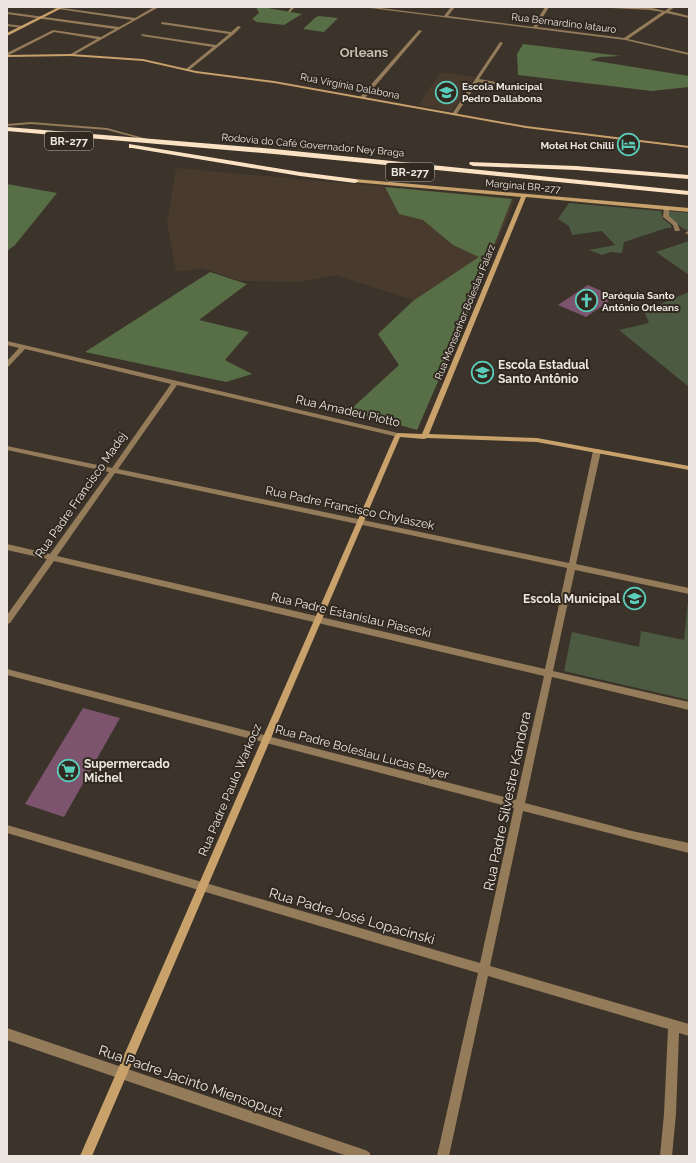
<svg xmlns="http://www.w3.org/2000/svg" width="696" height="1163" font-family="Raleway,sans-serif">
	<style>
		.built { fill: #483b2d }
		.green { fill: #4c5a42 }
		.forest { fill: #576e46 }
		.building { fill: #7c546e }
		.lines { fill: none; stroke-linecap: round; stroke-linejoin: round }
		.street { fill: #947b59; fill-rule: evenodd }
		.secondary { fill: #c9a16b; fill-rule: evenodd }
		.highway { fill: #fbe2c2; fill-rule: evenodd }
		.labels { text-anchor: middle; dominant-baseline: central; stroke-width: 4; stroke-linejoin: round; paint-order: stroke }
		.far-street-label { font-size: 10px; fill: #ebe6e0; stroke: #312920 }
		.far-poi-label { font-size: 10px; font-weight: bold; fill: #ebe6e0; stroke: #312920; text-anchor: start }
		.shield { fill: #312920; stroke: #b3ada6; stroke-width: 1 }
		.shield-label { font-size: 11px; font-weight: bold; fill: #ebe6e0 }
		.poi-label { font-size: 12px; font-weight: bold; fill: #ebe6e0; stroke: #312920; text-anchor: start }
		.street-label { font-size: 12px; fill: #ebe6e0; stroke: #312920 }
		.far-district-label { font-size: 13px; font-weight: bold; fill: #c8bdb2; stroke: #312920 }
		.near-street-label { font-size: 14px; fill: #ebe6e0; stroke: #312920 }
	</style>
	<rect width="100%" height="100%" fill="#3c332a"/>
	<!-- built -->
	<path class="built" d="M441 72 475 77 452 111 418 105Z
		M176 168 510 198 515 200 466 317 335 275 300 282 246 281H241L202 268 176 272 167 223Z"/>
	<!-- green -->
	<path class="green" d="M569 203 661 211 663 219 671 225V228H667L624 242 622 253 611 252 602 255 589 250 615 245 602 231 572 235 569 226 558 219Z
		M669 211 689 213V231C680 228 676 222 668 216Z
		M689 241V275L656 252Z
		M689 292V387L619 330 649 323 644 311Z
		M688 601 689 700 564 671 572 632 639 647 641 631 684 640Z"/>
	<!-- forest -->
	<path class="forest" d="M256 7H262L302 14 284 25 257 22 252 19 259 13Z
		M319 16 338 18 324 32 303 29 316 17Z
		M523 44 621 56 600 57 590 60 689 76V87L652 91 518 75 517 54Z
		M7 184 57 193 15 245 7 251Z
		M385 187 512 199 466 317 417 430 349 411 399 365 378 334 413 301 479 257 453 245 423 220 399 214Z
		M210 272 247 284 199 320 249 332 225 360 252 374 226 382 85 352Z"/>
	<!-- building -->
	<path class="building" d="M588 285 615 297 586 317 558 305Z
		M83 708 120 718 64 817 25 804Z"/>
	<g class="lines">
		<!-- street -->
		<path class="street" d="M45 7H55L135 18 154 7H159L72 56 69 55 97 39 54 32 7 56V53L53 30 101 37 115 29 7 14V12L119 27 132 20Z
			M291 7H295L290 12H288Z
			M362 7H373L444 16 451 7H455L448 16 533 27 545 7H549L537 27 624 38 662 12 650 10 611 8 609 7H648L665 11 670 7H675L669 11 689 16V18L666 13 628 39 689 53V55L625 40Z
			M162 22 231 32 238 26 241 27 234 34 188 71H186V69L213 47 142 36 141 34 216 45 229 34 161 24Z
			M7 24 23 26 25 27 23 28 7 26Z
			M419 30 422 31 365 98H361V96Z
			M500 42 503 43 479 79 532 88 530 89 478 82 456 115H452V114Z
			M31 122 107 128 151 140 149 141 107 130 31 124 7 126V124Z
			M664 207 669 208V216L677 223 680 230 679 231H675L673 225 663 217Z
			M688 231H689V235L685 233Z
			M7 341 398 433 401 435 398 437 177 385 118 469 569 563 593 451 597 449H599L601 451 576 564 689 588V594L575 570 553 671 689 702V710L552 677 525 803 632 831 689 843V853L632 839 523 811 490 966 689 1024V1036L679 1033 676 1114 672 1156H660L664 1114 668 1029 488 976 449 1156H437L478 973 7 833V825L480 963 514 808 7 675V669L516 800 544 676 54 561 10 623 7 624V615L47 559 7 550V544L50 554 109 472 7 450V446L112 468 171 384 25 349 9 366 7 367V361L19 348 7 345ZM115 473 567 568 545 669 57 556Z
			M7 1028 365 1150 369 1152 371 1156H347L7 1040Z"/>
		<!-- secondary -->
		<path class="secondary" d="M59 7H64L7 36V33Z
			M71 54 143 59 196 71 274 81 526 126 689 146V148L526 128 274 83 196 73 143 61 71 56 7 57V55Z
			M355 179 689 208V212L526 197 429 434 537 438 689 466V470L537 442 427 438 424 439 400 437 92 1156H80L395 435 398 433 422 434 521 197 353 182 352 181Z"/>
		<!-- highway -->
		<path class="highway" d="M7 127 274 149 689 191V195L274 154 7 131Z
			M129 144 300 172 355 179 359 181 355 183 300 176 132 148H129Z
			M470 162 576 166 689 175V179L576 170 473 166 469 164Z"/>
	</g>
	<!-- icons -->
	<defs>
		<symbol id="school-ring" viewBox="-11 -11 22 22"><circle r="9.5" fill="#312920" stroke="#5bcebb" stroke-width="1.5"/><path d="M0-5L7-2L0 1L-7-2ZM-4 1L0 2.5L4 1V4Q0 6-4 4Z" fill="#5bcebb"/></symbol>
		<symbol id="hotel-ring" viewBox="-11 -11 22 22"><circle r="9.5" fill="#312920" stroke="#5bcebb" stroke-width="1.5"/><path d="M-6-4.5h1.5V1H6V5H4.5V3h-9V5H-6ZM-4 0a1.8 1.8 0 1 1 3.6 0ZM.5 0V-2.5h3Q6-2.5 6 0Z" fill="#5bcebb"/></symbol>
		<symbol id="church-ring" viewBox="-11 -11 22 22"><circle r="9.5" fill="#312920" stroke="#5bcebb" stroke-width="1.5"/><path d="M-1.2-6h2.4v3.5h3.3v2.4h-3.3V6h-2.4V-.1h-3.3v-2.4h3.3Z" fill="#5bcebb"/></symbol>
		<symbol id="supermarket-ring" viewBox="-11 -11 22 22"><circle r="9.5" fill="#312920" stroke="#5bcebb" stroke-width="1.5"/><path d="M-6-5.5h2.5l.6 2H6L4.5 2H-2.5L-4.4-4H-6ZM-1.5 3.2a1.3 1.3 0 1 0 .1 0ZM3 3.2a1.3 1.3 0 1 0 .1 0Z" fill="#5bcebb"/></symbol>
	</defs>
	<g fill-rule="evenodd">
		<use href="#school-ring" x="434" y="80" width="25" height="25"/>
		<use href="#hotel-ring" x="616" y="132" width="25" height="25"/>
		<use href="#church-ring" x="574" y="288" width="25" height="25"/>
		<use href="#school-ring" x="470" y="360" width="25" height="25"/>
		<use href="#school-ring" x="622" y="586" width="25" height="25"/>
		<use href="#supermarket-ring" x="56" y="758" width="25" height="25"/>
	</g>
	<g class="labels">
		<!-- far-street labels -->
		<g class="far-street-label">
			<text transform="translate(564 23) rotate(7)">Rua Bernardino Iatauro</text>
			<text transform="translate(350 86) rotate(11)">Rua Virgínia Dalabona</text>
			<text transform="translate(313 145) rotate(5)">Rodovia do Café Governador Ney Braga</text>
			<text transform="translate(523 186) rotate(5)">Marginal BR-277</text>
			<text transform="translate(465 312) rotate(-68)">Rua Monsenhor Boleslau Falarz</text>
		</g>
		<!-- far-poi labels -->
		<g class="far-poi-label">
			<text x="462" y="86">Escola Municipal<tspan x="462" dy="12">Pedro Dallabona</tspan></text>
			<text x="614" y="145" text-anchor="end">Motel Hot Chilli</text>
			<text x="602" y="295">Paróquia Santo<tspan x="602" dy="12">Antônio Orleans</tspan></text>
		</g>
		<!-- shield labels -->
		<g class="shield">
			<rect x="45" y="132" width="48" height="18" rx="3"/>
			<rect x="386" y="163" width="48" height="18" rx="3"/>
		</g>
		<g class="shield-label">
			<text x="69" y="141">BR-277</text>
			<text x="410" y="172">BR-277</text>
		</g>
		<!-- poi labels -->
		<g class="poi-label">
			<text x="498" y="365">Escola Estadual<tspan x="498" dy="14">Santo Antônio</tspan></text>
			<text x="620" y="599" text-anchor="end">Escola Municipal</text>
			<text x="84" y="764">Supermercado<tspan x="84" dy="14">Michel</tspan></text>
		</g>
		<!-- street labels -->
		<g class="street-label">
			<text transform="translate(348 411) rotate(13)">Rua Amadeu Piotto</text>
			<text transform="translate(81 495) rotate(-55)">Rua Padre Francisco Madej</text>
			<text transform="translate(350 508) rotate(12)">Rua Padre Francisco Chylaszek</text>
			<text transform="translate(351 615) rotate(13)">Rua Padre Estanislau Piasecki</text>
			<text transform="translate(362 752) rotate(15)">Rua Padre Boleslau Lucas Bayer</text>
			<text transform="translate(230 790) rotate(-67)">Rua Padre Paulo Warkocz</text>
		</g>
		<!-- far-district labels -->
		<g class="far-district-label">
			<text x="364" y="52">Orleans</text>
		</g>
		<!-- near-street labels -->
		<g class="near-street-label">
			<text transform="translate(507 801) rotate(-78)">Rua Padre Silvestre Kandora</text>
			<text transform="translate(352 916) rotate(16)">Rua Padre José Lopacinski</text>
			<text transform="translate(191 1081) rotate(19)">Rua Padre Jacinto Miensopust</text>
		</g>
	</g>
	<!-- border -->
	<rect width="696" height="1163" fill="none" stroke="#ebe6e0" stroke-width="16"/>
</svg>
